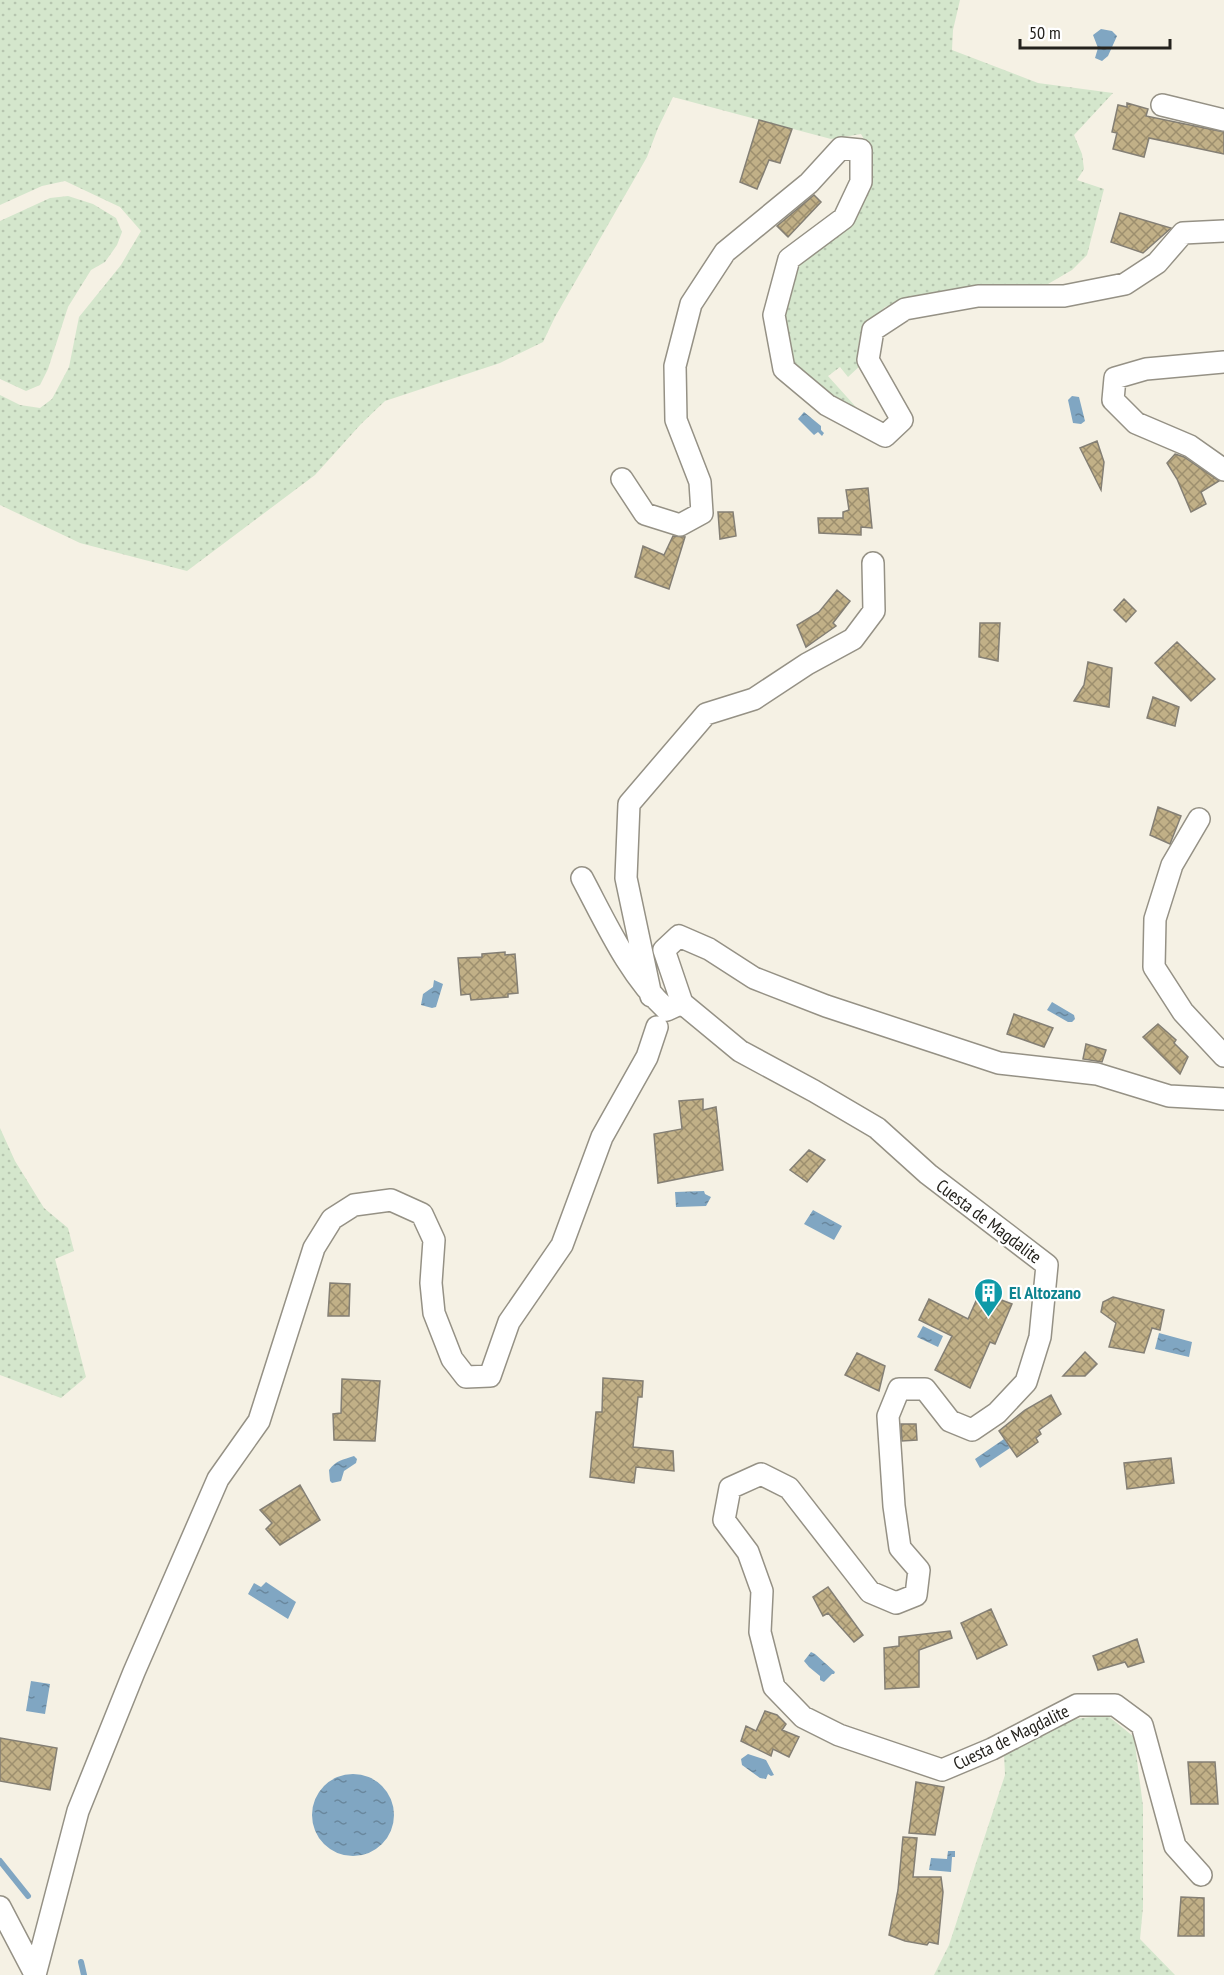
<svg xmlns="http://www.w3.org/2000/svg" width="1224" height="1975" font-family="'PT Sans Narrow',sans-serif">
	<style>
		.grass { fill: url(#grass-dots) }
		.water { fill: url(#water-ripples) }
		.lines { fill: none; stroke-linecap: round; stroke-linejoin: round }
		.stream { stroke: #80a6c2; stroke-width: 6 }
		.building { fill: url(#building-cross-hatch); stroke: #847f74; stroke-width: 1.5 }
		.street-casing { stroke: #959185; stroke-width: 24 }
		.street { stroke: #fff; stroke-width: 21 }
		.labels { text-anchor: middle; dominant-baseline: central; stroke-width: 4.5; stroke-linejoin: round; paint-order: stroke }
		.street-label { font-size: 18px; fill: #24221d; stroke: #fff }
		.culture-label { font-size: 18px; font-weight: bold; fill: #0d838f; stroke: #fff; text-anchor: start }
	</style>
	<defs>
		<pattern id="grass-dots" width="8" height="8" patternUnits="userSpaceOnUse" patternTransform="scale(1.5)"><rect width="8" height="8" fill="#d4e6cc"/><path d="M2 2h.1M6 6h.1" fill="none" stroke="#b6c5af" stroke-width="1.8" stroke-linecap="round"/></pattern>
		<pattern id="water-ripples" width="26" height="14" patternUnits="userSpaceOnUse" patternTransform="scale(1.5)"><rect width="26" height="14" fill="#80a6c2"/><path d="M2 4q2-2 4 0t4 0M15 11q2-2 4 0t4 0" fill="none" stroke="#69879d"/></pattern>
		<pattern id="building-cross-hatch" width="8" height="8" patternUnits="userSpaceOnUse" patternTransform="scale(1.5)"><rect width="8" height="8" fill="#c1b087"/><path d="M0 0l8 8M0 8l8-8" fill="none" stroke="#9d8f6e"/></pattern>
	</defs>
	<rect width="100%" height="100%" fill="#f5f1e4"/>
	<!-- grass -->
	<path class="grass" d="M0 0H960L953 30 952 50 1038 83 1113 93 1074 135 1082 154 1084 169 1077 180 1104 189 1087 255 1072 270 1048 284 1010 289 930 295 885 307 861 332 858 347 862 364 848 377 840 367 828 376 873 426 839 406 789 362 782 314 794 263 848 225 871 151 861 134 831 139 673 97 658 128 647 157 555 317 543 342 500 363 385 401 361 424 315 475 187 571 80 543 0 505V395L20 405 40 408 52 399 69 367 79 317 121 265 141 231 120 207 65 181 42 186 0 205Z
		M68 196 93 204 116 218 122 232 117 245 105 262 91 270 68 307 48 369 40 385 26 391 0 379V221L50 198Z
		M0 1128 15 1161 44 1208 68 1228 74 1251 55 1259 86 1377 61 1398 0 1375Z
		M1107 1715 1134 1737 1143 1806V1907L1140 1939 1175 1975H934L949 1945 1005 1775 1004 1754 1075 1719Z"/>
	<!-- water -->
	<path class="water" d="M1101 29 1112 31 1117 36 1108 56 1102 61 1095 58 1098 48 1093 35Z
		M1072 396 1079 397 1085 421 1081 424 1073 423 1068 400Z
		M804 412 821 426V430L824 433 822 436 818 432 814 435 798 419Z
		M434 980 443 984 436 1007 432 1008 421 1005 423 994 433 987Z
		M1052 1002 1074 1015 1075 1019 1072 1022H1068L1047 1010Z
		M704 1191 705 1194 711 1197 706 1206 676 1207 675 1192Z
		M813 1210 842 1226 834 1240 804 1224Z
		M923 1326 943 1336 938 1347 917 1337Z
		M1159 1333 1192 1342 1189 1357 1155 1349Z
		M1004 1439 1010 1448 980 1468 975 1459Z
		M354 1456 357 1459 356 1463 344 1471 341 1481 332 1483 330 1481 329 1470C336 1460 343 1460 354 1456Z
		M266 1582 296 1602 288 1619 248 1594 254 1583 261 1587Z
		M811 1652 815 1654 835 1672 834 1674H832L824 1682 820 1680V1676L809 1667 804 1661Z
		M31 1681 50 1684 45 1714 26 1711Z
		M748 1754 766 1760 774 1775 771 1776 768 1774 766 1779 760 1778 742 1765 741 1759Z
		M312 1815a41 41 0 1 1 82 0a41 41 0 1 1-82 0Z
		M948 1851H955V1857H952L951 1872 929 1870 931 1858 947 1859Z"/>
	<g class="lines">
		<!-- stream -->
		<path class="stream" d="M0 1861 28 1896
			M81 1962 84 1975"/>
	</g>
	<!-- building -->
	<path class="building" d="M1127 103 1148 109 1146 116 1224 132V154L1149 138 1144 157 1113 149 1117 133 1112 132 1118 105 1127 107Z
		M759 120 792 129 780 163 769 160 757 189 740 182Z
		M814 195 821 202 788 237 777 226Z
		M1120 213 1171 228 1143 253 1111 242Z
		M1097 441 1104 462 1101 490 1080 448Z
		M1175 454 1184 457 1219 481 1201 492 1206 504 1191 512 1177 479 1167 463Z
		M868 488 872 528 861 527V535L819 533 818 518H843V512L849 510 846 490Z
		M718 512H733L736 536 720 539Z
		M673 536 685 537 669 589 635 577 643 546 664 555Z
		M837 590 850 601 833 623 836 626 806 647 797 625 819 612Z
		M1124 599 1136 611 1126 622 1114 610Z
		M980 623H1000L998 661 979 657Z
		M1177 642 1215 679 1191 701 1155 663Z
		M1088 662 1112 668 1109 707 1074 701 1084 685Z
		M1153 697 1179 707 1175 726 1147 718Z
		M1158 807 1181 816 1170 844 1150 835Z
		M505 952V955L515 954 518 993 508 994V997L471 1000 470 994 461 995 458 958 482 957V954Z
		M1014 1014 1053 1028 1044 1047 1007 1034Z
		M1158 1024 1176 1040 1174 1043 1188 1057 1180 1074 1143 1037Z
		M1086 1044 1106 1050 1102 1062 1083 1059Z
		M703 1099V1110L716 1107 723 1170 658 1183 654 1134 682 1129 679 1101Z
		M809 1150 825 1160 807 1182 790 1170Z
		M330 1283 350 1284 349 1316H328Z
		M980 1292 1012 1304 995 1344 990 1342 970 1388 935 1370 952 1336 919 1320 929 1299 968 1319Z
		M1113 1297 1164 1310 1160 1330 1152 1328 1144 1353 1109 1347 1116 1323 1101 1312 1103 1302Z
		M1085 1352 1097 1364 1085 1376H1063Z
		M857 1353 885 1366 879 1391 845 1375Z
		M603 1378 643 1381 642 1397H638L633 1447 673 1451 674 1471 636 1467 634 1483 590 1477 596 1412H602Z
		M342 1379 380 1381 375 1441 334 1440 333 1414 341 1413Z
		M1051 1395 1061 1414 1039 1430 1041 1434 1036 1438 1038 1442 1017 1457 999 1431 1025 1410Z
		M901 1424H916L917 1440 902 1441Z
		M1171 1458 1174 1483 1127 1489 1124 1463Z
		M300 1485 320 1520 280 1545 266 1529 272 1523 260 1510Z
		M828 1587 863 1635 854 1642 828 1613 823 1616 813 1597Z
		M991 1609 1007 1645 977 1659 961 1623Z
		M950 1631 952 1638 919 1650V1687L885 1689 884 1648 899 1646V1637Z
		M1137 1639 1144 1662 1128 1667 1125 1662 1098 1670 1093 1656Z
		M765 1711 777 1715 786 1724 782 1730 799 1737 789 1757 773 1749 771 1756 741 1741 746 1726 756 1731Z
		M0 1738 57 1748 50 1790 0 1781Z
		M1188 1762H1215L1218 1804H1191Z
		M916 1782 944 1787 935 1835 909 1833Z
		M903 1837 917 1838 913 1877H941L943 1892 938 1944 929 1942 927 1945 905 1941 889 1935 898 1890Z
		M1181 1897 1204 1898V1936H1178Z"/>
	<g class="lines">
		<defs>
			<path id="street" d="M1162 105 1224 120
				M1224 362 1146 369 1115 378 1113 400 1136 423 1190 446 1224 470
				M622 479 645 514 680 525 702 513 700 482 676 420 675 366 691 304 725 252 809 183 841 148 861 150V182L844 218 789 259 774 315 784 369 827 405 885 436 902 420 868 360 873 330 905 309 978 296H1064L1125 284 1157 263 1183 233 1224 231
				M1199 819 1172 865 1155 919 1154 967 1183 1012 1224 1056
				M582 878C606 923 629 975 667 1010L682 1003
				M651 996 626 878 629 804 706 714 754 699 807 664 853 639 874 611 873 563
				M1201 1875 1175 1846 1142 1725 1115 1705H1077L992 1749 942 1770 839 1735 803 1717 774 1687 760 1632 762 1591 748 1552 724 1520 730 1488 761 1474 789 1488 870 1592 896 1603 916 1595 919 1570 900 1548 894 1506 888 1416 899 1389H925L950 1421 972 1430 997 1413 1026 1382 1040 1337 1047 1265 928 1174 877 1128 814 1091 740 1051 682 1003 664 950 679 936 709 949 754 978 826 1006 999 1063 1097 1074 1169 1096 1224 1099
				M0 1907 35 1974
				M35 1975 78 1811 134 1672 218 1479 259 1421 314 1248 332 1219 354 1205 391 1200 422 1214 434 1240 431 1283 434 1313 452 1359 466 1377 490 1376 509 1322 562 1245 602 1137 647 1057 657 1027"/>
		</defs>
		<!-- street casing -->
		<use href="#street" class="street-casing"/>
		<!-- street -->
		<use href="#street" class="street"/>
	</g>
	<!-- icons -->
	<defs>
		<symbol id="building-pin" viewBox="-11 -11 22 30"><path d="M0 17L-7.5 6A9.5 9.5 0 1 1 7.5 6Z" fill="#0f9aa8" stroke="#fff"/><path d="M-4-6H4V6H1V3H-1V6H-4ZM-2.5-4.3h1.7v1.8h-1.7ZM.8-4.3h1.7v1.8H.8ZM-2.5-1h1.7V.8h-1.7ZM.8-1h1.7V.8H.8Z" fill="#fff"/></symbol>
	</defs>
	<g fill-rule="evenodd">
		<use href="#building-pin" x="972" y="1276" width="33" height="45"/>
	</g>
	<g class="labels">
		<!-- street labels -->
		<g class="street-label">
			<text transform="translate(989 1221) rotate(37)">Cuesta de Magdalite</text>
			<text transform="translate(1011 1737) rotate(-26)">Cuesta de Magdalite</text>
		</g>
		<!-- culture labels -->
		<g class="culture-label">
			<text x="1009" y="1292">El Altozano</text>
		</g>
	</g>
	<!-- scale -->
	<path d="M1020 39v9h150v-9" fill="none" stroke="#24221d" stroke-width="3"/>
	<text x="1029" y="39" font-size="18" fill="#24221d" stroke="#ffffff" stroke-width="4.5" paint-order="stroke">50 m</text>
</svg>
